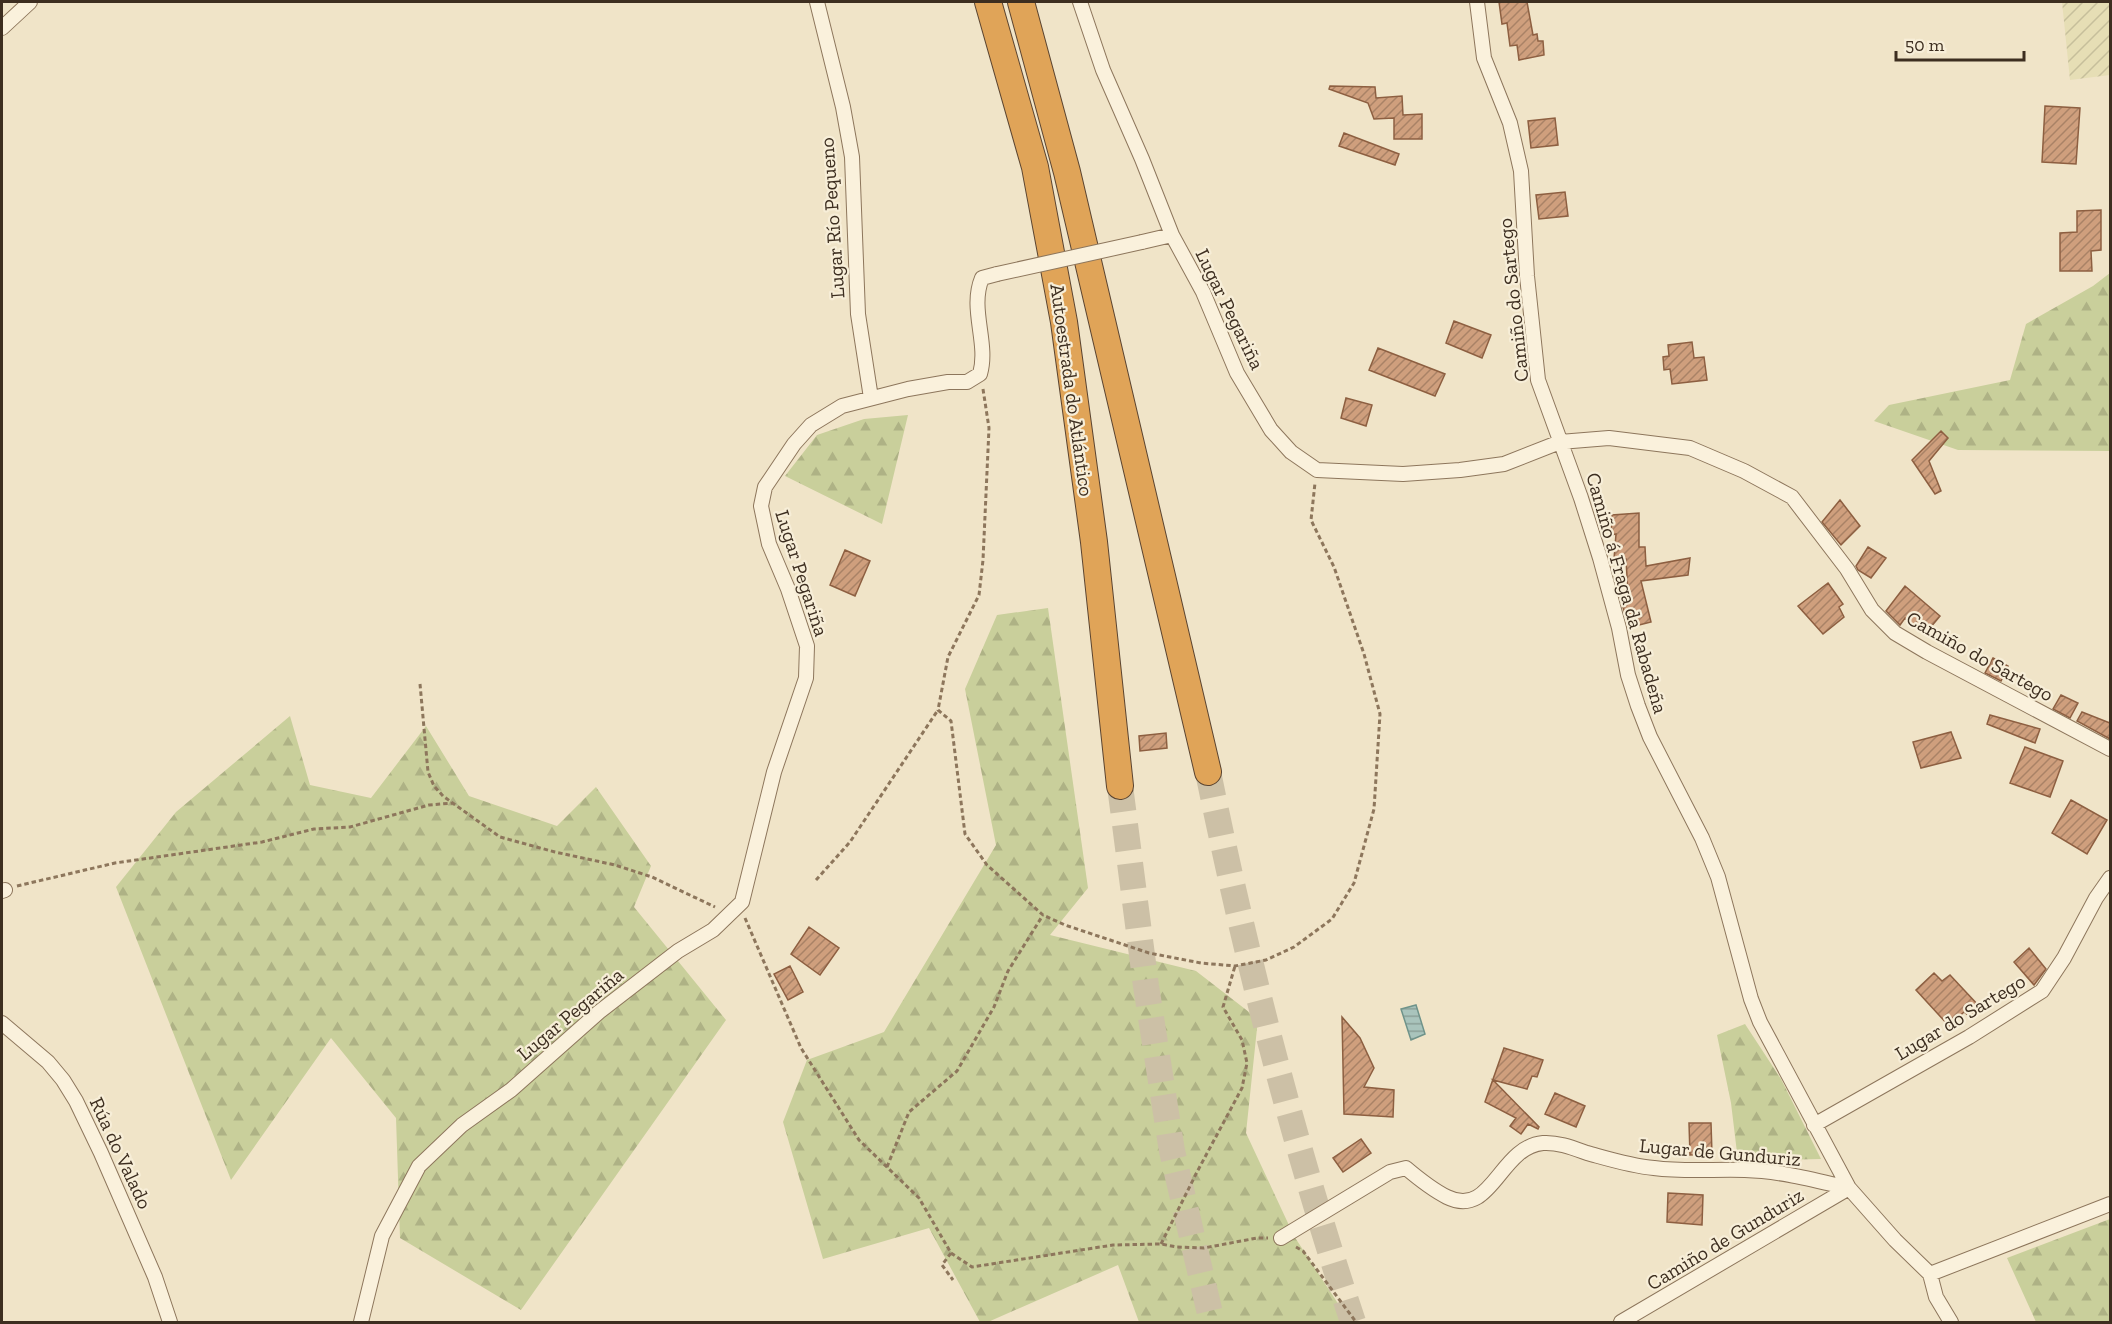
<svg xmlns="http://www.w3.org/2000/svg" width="2112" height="1324" font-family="'Zilla Slab',serif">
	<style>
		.farmland { fill: url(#farmland-furrows) }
		.forest { fill: url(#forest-firs) }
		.water { fill: url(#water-rules); stroke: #6f938a; stroke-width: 1.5 }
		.building { fill: url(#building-hatch); stroke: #8d5f41; stroke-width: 1.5 }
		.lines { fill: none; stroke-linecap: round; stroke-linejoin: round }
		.highway-tunnel { stroke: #ccc0a6; stroke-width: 26; stroke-dasharray: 26 13; stroke-linecap: butt }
		.street-casing { stroke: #8d765c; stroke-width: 16 }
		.highway-casing { stroke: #5b4430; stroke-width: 28 }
		.path { stroke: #8d765c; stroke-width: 3; stroke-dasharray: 4.5 3; stroke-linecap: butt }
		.street { stroke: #faf1dc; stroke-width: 14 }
		.highway { stroke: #e0a458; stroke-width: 26 }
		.street-bridge-casing { stroke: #8d765c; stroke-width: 16; stroke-linecap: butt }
		.street-bridge { stroke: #faf1dc; stroke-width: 14 }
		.labels { text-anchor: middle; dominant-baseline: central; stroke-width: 4.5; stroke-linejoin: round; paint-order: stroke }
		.street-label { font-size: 20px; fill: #3d2e20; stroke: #f7eed8 }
	</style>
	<defs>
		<pattern id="farmland-furrows" width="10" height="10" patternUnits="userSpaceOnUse" patternTransform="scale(1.5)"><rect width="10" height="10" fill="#e6deb5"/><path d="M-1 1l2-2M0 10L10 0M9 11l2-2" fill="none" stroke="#c6bf9b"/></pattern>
		<pattern id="forest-firs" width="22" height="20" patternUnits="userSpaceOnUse" patternTransform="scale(1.5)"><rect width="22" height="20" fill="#c9cf9b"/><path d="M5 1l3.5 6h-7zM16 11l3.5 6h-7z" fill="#aeb285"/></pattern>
		<pattern id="water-rules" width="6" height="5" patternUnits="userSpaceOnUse" patternTransform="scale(1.5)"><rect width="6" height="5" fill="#a9c4bc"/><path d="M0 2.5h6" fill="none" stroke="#8ba098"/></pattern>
		<pattern id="building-hatch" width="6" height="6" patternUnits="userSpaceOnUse" patternTransform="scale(1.5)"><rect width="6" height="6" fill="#cf9f7d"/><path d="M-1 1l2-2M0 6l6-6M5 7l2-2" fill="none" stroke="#a98266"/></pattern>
	</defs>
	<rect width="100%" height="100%" fill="#f0e4c8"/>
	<!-- farmland -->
	<path class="farmland" d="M2062 2H2110V75L2070 80Z"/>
	<!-- forest -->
	<path class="forest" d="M2110 273V451L1958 450 1874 421 1889 405 2010 380 2026 324 2093 286Z
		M908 415 882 524 785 476 817 435 864 419Z
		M1048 608 1088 888 1050 935 1196 971 1258 1019 1246 1133 1294 1236 1350 1322H1139L1118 1265 988 1322H980L929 1228 823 1259 783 1122 807 1060 884 1032 996 845 965 689 997 615Z
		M290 716 310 785 371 798 426 726 469 796 557 826 596 787 651 866 634 907 726 1020 521 1310 400 1238 396 1118 331 1038 231 1180 116 887 176 812Z
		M1745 1024 1781 1079 1821 1159 1738 1161 1731 1103 1717 1035Z
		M2110 1219V1322H2036L2007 1258Z"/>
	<!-- water -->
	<path class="water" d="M1416 1005 1425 1034 1411 1040 1401 1009Z"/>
	<!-- building -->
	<path class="building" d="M1499 2H1527L1533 35 1537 34 1538 41H1543L1544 55 1519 60 1517 45 1510 46 1507 23 1502 24Z
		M1330 86 1375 87 1376 98 1402 96 1403 115 1422 114V139H1394V118L1374 119 1368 103 1329 89Z
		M2045 106 2080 108 2076 164 2042 162Z
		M1555 118 1558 145 1531 148 1528 121Z
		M1344 133 1399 154 1395 165 1339 146Z
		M1565 192 1568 216 1539 219 1536 195Z
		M2101 210V250L2091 251 2092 271H2060V233L2077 232V211Z
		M1454 321 1491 335 1482 358 1446 343Z
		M1692 342 1694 358 1704 357 1707 380 1672 384 1670 369 1664 370 1663 357 1669 356 1668 345Z
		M1378 348 1445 374 1435 396 1369 370Z
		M1346 398 1372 405 1366 426 1341 418Z
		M1941 431 1948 438 1929 461 1941 491 1935 494 1912 460Z
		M1840 500 1860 526 1841 545 1822 522Z
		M1639 513V547H1645L1646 566 1690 558 1688 575 1641 581 1651 622 1631 627 1629 614H1625L1620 597 1628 594 1626 559H1614L1616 534 1611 535 1612 515Z
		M1868 547 1886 558 1871 578 1858 570 1856 566Z
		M845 550 870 561 855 596 830 585Z
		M1828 583 1843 604 1839 607 1844 617 1823 634 1798 606Z
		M1905 586 1940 616 1925 634 1905 618 1900 625 1886 611Z
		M1993 658 2008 666 2001 681 1985 673Z
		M2061 695 2078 703 2070 718 2053 709Z
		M2082 712 2110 723V739L2077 721Z
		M1990 715 2040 729 2035 743 1987 724Z
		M1951 732 1961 758 1921 768 1913 742Z
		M1166 733 1167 748 1140 751 1139 736Z
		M2025 747 2063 761 2050 797 2010 783Z
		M2071 800 2107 820 2087 854 2052 833Z
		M809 927 839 948 820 975 791 954Z
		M2029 948 2046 969 2034 985 2014 962Z
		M790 966 803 992 788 1000 774 974Z
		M1934 973 1942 981 1950 975 1979 1006 1969 1016 1964 1012 1949 1026 1916 990Z
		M1342 1017 1360 1038 1374 1068 1364 1087 1394 1090 1393 1117 1344 1114Z
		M1504 1048 1543 1060 1537 1077 1532 1076 1527 1089 1493 1080 1539 1127 1538 1129 1528 1124 1521 1134 1510 1126 1516 1118 1485 1102Z
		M1555 1093 1585 1106 1576 1127 1545 1114Z
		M1689 1123H1711L1712 1154 1690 1155Z
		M1361 1139 1371 1153 1343 1172 1333 1158Z
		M1668 1193 1703 1195 1702 1225 1667 1222Z"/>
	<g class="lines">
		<!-- highway-tunnel -->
		<path class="highway-tunnel" d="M1208 772C1246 958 1293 1142 1353 1322
			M1120 786 1146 986 1172 1151 1212 1322"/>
		<defs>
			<path id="street" d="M817 2 843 107 852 157 858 314 871 398
				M1080 2 1103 70 1142 159 1172 235
				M1477 2 1484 58 1510 123 1521 171 1527 276 1538 380 1581 498 1600 558 1619 628 1628 675 1638 706 1650 737 1702 838 1718 877 1751 999 1760 1022 1849 1188 1895 1240 1930 1274 1936 1297 1951 1322
				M2 28 30 2
				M1142 242 1172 235 1203 292 1237 373 1271 430 1291 452 1317 470 1403 474 1460 470 1504 464 1560 442 1609 438 1690 448 1744 471 1792 497 1847 569 1872 610 1895 633 1927 652 2110 749
				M2 891 5 890
				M2 1023 48 1062 63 1080 76 1101 101 1153 155 1277 170 1322
				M1814 1125 1969 1037 2042 991 2064 958 2096 898 2110 878
				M1281 1238 1390 1172 1406 1168C1419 1179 1433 1190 1447 1197 1492 1219 1499 1147 1543 1143 1558 1142 1573 1148 1587 1153 1609 1159 1631 1166 1654 1168 1684 1172 1715 1169 1745 1170 1780 1171 1815 1180 1849 1188
				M1930 1274 2110 1204
				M361 1322 382 1236 419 1166 462 1125 511 1090 599 1012 678 951 713 930 742 902 774 772 806 678 807 646 788 589 769 544 761 506 765 487 794 444 811 425 842 406 908 389 948 382H967L980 374C989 343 969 309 982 278L997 274
				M1621 1322 1849 1188"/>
			<path id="highway" d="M988 2 1035 167 1064 322 1094 542 1120 786
				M1021 2 1067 172 1208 772"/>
		</defs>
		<!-- street casing -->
		<use href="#street" class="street-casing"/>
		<!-- highway casing -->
		<use href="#highway" class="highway-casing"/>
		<!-- path -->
		<path class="path" d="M983 389 989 428 983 560 979 595 948 657 938 710 951 721 965 834 987 865 1043 915 1065 925 1149 953 1201 963 1235 966 1266 960 1294 947 1332 919 1354 883 1374 809 1380 714 1364 654 1334 567 1311 520 1315 483
			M420 684 428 772 434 786 443 796 500 837 555 852 615 865 652 877 715 907
			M816 880 850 842 938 710
			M17 886 115 863 262 842 314 829 350 827 429 805 453 803
			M745 918 801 1048 859 1140 919 1198 951 1253 942 1265 953 1280
			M887 1167 909 1112 957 1071 994 1007 1008 971 1043 915
			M1161 1244 1197 1172 1242 1088 1247 1063 1242 1040 1223 1007 1235 966
			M1296 1247 1303 1251 1356 1322
			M951 1253 972 1267 1113 1245 1161 1244 1177 1247 1204 1248 1257 1238H1268"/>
		<!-- street -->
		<use href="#street" class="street"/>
		<!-- highway -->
		<use href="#highway" class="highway"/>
		<defs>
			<path id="street-bridge" d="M997 274 1142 242"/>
		</defs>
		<!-- street-bridge casing -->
		<use href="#street-bridge" class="street-bridge-casing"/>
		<!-- street-bridge -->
		<use href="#street-bridge" class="street-bridge"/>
	</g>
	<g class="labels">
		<!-- street labels -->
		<g class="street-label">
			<text transform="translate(832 218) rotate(-94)">Lugar Río Pequeno</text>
			<text transform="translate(1513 300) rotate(-96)">Camiño do Sartego</text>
			<text transform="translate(1230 309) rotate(64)">Lugar Pegariña</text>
			<text transform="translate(1072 390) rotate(82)">Autoestrada do Atlántico</text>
			<text transform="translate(802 573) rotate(72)">Lugar Pegariña</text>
			<text transform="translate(1627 593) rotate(74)">Camiño á Fraga da Rabadeña</text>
			<text transform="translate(1980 656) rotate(29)">Camiño do Sartego</text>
			<text transform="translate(570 1014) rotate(-40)">Lugar Pegariña</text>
			<text transform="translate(1960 1017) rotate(-31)">Lugar do Sartego</text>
			<text transform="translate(1720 1152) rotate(5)">Lugar de Gunduriz</text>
			<text transform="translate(121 1153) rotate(65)">Rúa do Valado</text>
			<text transform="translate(1725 1239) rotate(-31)">Camiño de Gunduriz</text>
		</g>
	</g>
	<!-- border -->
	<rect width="2112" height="1324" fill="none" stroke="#3d2e20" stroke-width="6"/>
	<!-- scale -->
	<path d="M1896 51v9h128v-9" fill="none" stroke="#3d2e20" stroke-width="3"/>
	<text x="1905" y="51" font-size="18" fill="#3d2e20" stroke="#f7eed8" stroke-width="4.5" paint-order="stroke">50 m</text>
</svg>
